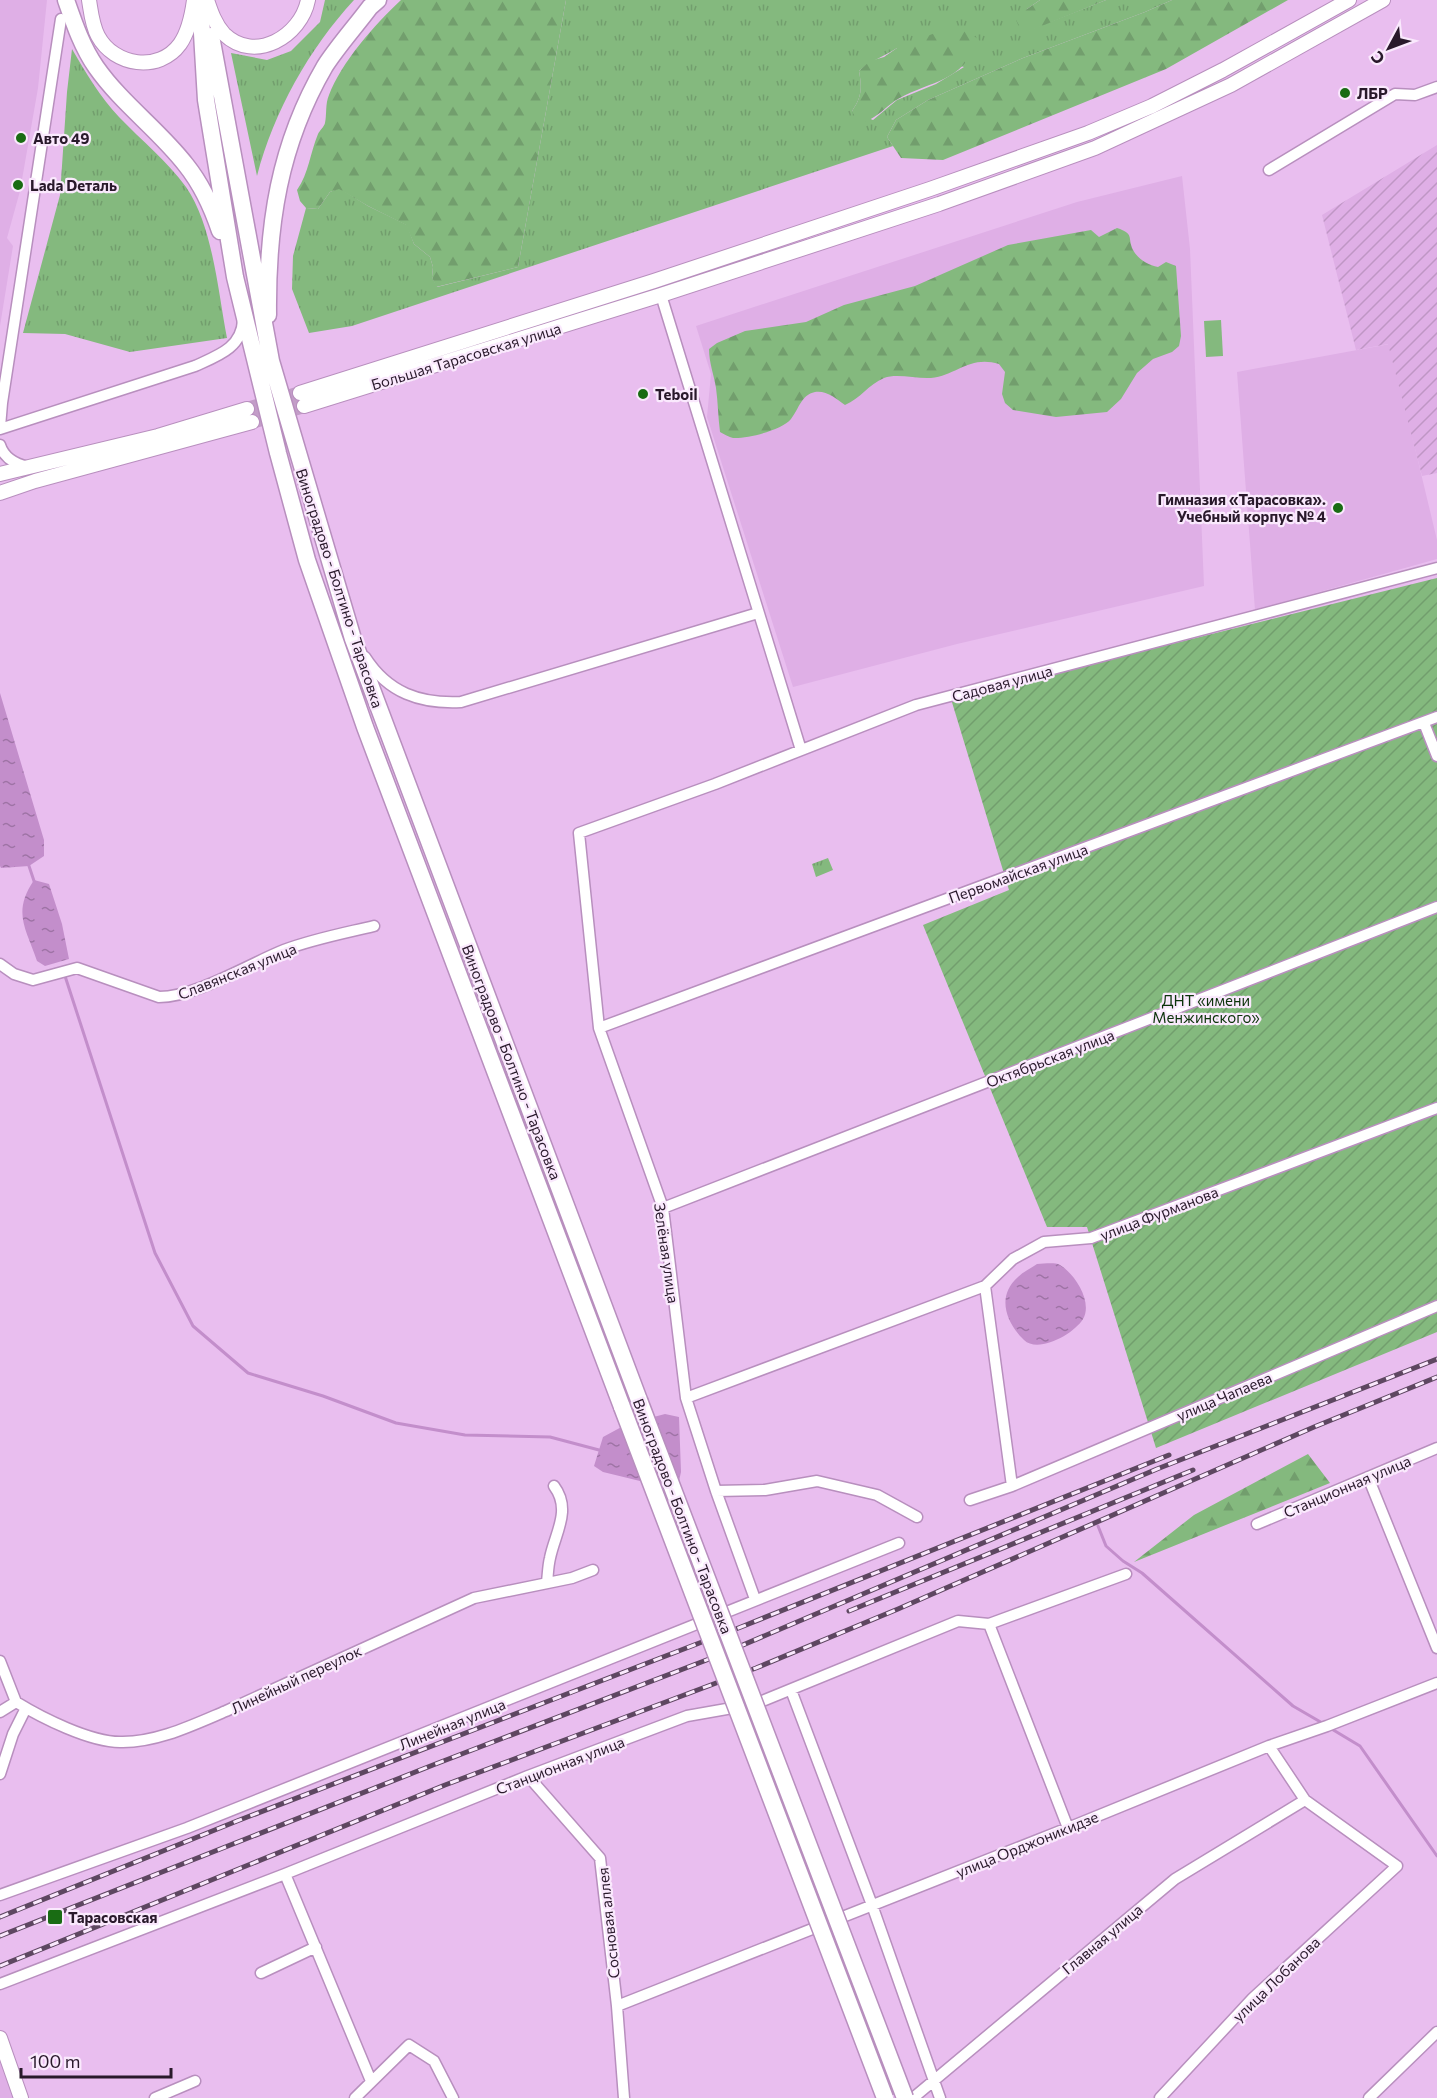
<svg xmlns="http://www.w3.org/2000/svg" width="1437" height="2098" font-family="Commissioner,sans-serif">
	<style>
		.built { fill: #dfafe6 }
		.industrial { fill: url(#industrial-furrows) }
		.grass { fill: url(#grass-tufts); fill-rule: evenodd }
		.forest { fill: url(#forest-firs) }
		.garden { fill: url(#garden-furrows) }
		.pitch { fill: #84b97e }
		.water { fill: url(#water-ripples) }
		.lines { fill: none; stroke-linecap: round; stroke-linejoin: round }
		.stream { stroke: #c38ecb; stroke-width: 3 }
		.tertiary-tunnel { stroke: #c39dc8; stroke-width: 14; stroke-dasharray: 14 7; stroke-linecap: butt }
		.minor-casing { stroke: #b88fbe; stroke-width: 13 }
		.tertiary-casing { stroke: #b88fbe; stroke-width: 16 }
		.primary-casing { stroke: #b88fbe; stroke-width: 19 }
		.minor { stroke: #fff; stroke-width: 10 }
		.tertiary { stroke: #fff; stroke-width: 14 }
		.primary { stroke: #fff; stroke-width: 16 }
		.rail-casing { stroke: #5e4761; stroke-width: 5 }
		.rail { stroke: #fae9fd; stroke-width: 3; stroke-dasharray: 9; stroke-linecap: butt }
		.primary-bridge-casing { stroke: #b88fbe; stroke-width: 19; stroke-linecap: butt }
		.primary-bridge { stroke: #fff; stroke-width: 16 }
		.poi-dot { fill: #196c13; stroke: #fae9fd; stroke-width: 2 }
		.labels { text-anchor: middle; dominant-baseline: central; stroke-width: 4.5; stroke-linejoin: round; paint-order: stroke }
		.poi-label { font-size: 15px; font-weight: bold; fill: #29192b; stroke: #fae9fd; text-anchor: start }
		.street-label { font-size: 15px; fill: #29192b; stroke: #fae9fd }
		.park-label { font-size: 15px; fill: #0b3309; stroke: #fae9fd }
	</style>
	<defs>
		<pattern id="industrial-furrows" width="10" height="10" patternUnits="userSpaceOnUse" patternTransform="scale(1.5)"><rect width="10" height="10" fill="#dfafe6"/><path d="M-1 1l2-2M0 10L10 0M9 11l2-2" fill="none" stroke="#bf96c5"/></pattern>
		<pattern id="grass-tufts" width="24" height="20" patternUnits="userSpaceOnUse" patternTransform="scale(1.5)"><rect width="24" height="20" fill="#84b97e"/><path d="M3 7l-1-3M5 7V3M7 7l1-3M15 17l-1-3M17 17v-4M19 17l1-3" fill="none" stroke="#729e6d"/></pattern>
		<pattern id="forest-firs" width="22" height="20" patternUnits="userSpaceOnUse" patternTransform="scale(1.5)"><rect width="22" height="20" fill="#84b97e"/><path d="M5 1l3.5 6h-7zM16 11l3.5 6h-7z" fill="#729e6d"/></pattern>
		<pattern id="garden-furrows" width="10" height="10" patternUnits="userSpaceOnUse" patternTransform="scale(1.5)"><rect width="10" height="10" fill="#84b97e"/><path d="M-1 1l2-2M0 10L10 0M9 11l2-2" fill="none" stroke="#729e6d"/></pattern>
		<pattern id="water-ripples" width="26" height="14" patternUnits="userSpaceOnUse" patternTransform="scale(1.5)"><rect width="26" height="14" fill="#c38ecb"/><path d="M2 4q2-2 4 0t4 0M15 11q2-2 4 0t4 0" fill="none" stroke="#9e73a5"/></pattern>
	</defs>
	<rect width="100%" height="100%" fill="#e9beef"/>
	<!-- built -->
	<path class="built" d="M0 0H47L38 88 20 191 7 238 13 246 0 326Z
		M1182 176 1190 249 1204 586 957 644 793 687 707 417 711 374 696 326 1077 202Z
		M1390 344 1437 540V559L1255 610 1237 372Z
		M0 2051 16 2098H0Z"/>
	<!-- industrial -->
	<path class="industrial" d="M1437 145V473L1422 476 1388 344 1356 350 1322 215Z"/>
	<!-- grass -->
	<path class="grass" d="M325 0H354C309 49 274 111 257 176L231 53 267 60 291 51 320 22Z
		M566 0H1040L1027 9 1022 33 1106 0H1172L1145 12 1023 58 928 100 896 120 887 137 893 146 352 326 309 333 292 289 293 256 306 208 318 209 330 192 339 188 368 206 407 225 414 244 430 257 433 267 432 277 437 287 518 267ZM897 48 964 67 936 84 897 100 873 120 852 111C862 97 862 88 859 71 871 60 884 57 897 48Z
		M72 49C86 73 100 97 119 117 142 141 167 161 186 187 213 226 218 292 227 338L130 352 65 334 23 333 60 195 67 92Z
		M828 858 833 870 816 877 812 864Z"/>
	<!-- forest -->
	<path class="forest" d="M401 0H566L518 267 436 287 432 277 433 267 430 257 414 244 406 225 368 206 339 189 330 192 318 209 306 208 300 201 297 190C309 173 310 153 318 134 320 130 324 127 325 123 327 114 325 104 329 95 341 63 375 24 401 0Z
		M1040 0H1106L1022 34 1016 20 1027 9Z
		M1172 0H1288L1166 69 943 160 901 158 887 137 896 120 928 100 1023 58 1145 12Z
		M955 28 970 33 979 40C960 84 934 79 898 99 882 109 879 118 858 124L852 111C862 97 862 88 859 71L870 61 884 57 897 48 940 31Z
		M1117 228C1135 234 1127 237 1133 250 1138 259 1148 265 1158 267L1166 262 1176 266 1181 336 1179 346 1172 352 1153 359 1137 373 1121 399 1107 412 1056 417 1013 410 1005 403 1002 394 1005 372 999 364C970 355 957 375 931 378 916 379 897 373 884 378 869 384 860 399 845 405 837 399 826 390 815 392 801 395 799 409 791 419 782 430 747 439 733 438 729 437 724 434 720 432 718 417 718 402 716 388 714 375 709 363 709 349L717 343 745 331 806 322 844 305 915 286 1008 245 1091 230 1099 237Z
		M1308 1454 1330 1483 1134 1562 1194 1515Z"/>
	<!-- garden -->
	<path class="garden" d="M1437 578V1332L1156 1448 1087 1227H1047L923 925 1009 890 951 699Z"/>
	<!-- pitch -->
	<path class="pitch" d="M1221 320 1223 356 1206 357 1204 321Z"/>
	<!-- water -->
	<path class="water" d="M0 693 44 840V856L29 866 1 868 0 866Z
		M34 880 49 884 62 924 69 959 45 966 37 961C26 928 12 913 34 880Z
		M1037 1264C1044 1264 1054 1262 1060 1265 1075 1274 1093 1302 1083 1319 1074 1334 1038 1354 1024 1340 1006 1323 996 1296 1018 1277 1023 1272 1031 1268 1037 1264Z
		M665 1414 679 1417 681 1472 679 1481H640L603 1472 594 1466 603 1437 627 1424Z"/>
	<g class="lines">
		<!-- stream -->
		<path class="stream" d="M29 866 35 884
			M65 976 155 1253 193 1326 248 1373 323 1396 396 1423 465 1435 550 1437 599 1450
			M1098 1526 1106 1546 1123 1561 1142 1573 1293 1706 1324 1724
			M1330 1728 1360 1746 1437 1856"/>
		<!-- tertiary-tunnel -->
		<path class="tertiary-tunnel" d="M247 409 300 393
			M252 422 304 406"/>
		<defs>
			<path id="minor" d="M1269 170 1395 94 1415 95 1437 87
				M661 295 801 750
				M0 427 2 403 61 19
				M0 429 195 366C217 356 242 348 243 320
				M0 445C4 458 15 464 28 467
				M365 657C388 693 420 704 461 702L758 613
				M1424 723 1437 756
				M0 964 14 974 33 980 77 968 159 997C196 997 249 964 284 950 313 939 345 933 374 926
				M599 1028 1437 717
				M663 1208 1437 907
				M985 1286 1012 1486
				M686 1398 985 1286 1013 1259 1044 1242 1091 1238 1437 1108
				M1368 1477 1437 1648
				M716 1491 765 1490 817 1481 877 1495 917 1517
				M970 1500 1012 1486 1437 1306
				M1257 1524 1437 1448
				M547 1582C548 1574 548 1566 550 1558 555 1533 572 1510 554 1486
				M755 1599 716 1491 686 1398 663 1208 599 1028 579 833 715 784 916 705 1437 568
				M989 1624 1068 1828
				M0 1661 16 1702
				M791 1690 872 1905 940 2098
				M0 1712 16 1702C42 1718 90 1742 120 1742 156 1743 193 1725 226 1711L474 1598 572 1578 593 1570
				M0 1774 13 1734 26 1708
				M528 1776 600 1858 617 2006 624 2098
				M285 1874 371 2081
				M0 1895 187 1828 899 1543
				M261 1973 316 1947
				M0 1984 285 1874 528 1776 687 1716 755 1704 958 1621 989 1624 1126 1574
				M617 2006 1068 1828 1269 1746 1327 1726 1437 1683
				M155 2098 195 2081
				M355 2098 409 2045 434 2061 453 2098
				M913 2098 1175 1879 1305 1800
				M1160 2098 1253 1998 1397 1866 1305 1800 1269 1746
				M1369 2098 1437 2032"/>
			<path id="tertiary" d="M89 0C91 12 92 25 98 36 114 66 159 73 180 44 189 31 192 15 194 0
				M207 0C211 12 215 24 224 34 255 64 301 36 308 0
				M300 393 654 281 930 189 1088 133 1152 106 1223 70 1349 0
				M304 406 661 295 939 204 1095 148 1231 85 1383 0
				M0 474 158 436 247 409
				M0 493 35 481 252 422
				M0 2038 21 2098"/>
			<path id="primary" d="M66 0C74 23 82 47 96 67 122 104 159 130 186 165 202 185 212 207 220 231
				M200 0 206 100 235 277 278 453 307 560 365 727 622 1407
				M211 36 271 361 353 639 639 1400
				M268 315C267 225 279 145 325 66 338 46 355 27 370 7L378 0"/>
		</defs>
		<!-- minor casing -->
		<use href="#minor" class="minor-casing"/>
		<!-- tertiary casing -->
		<use href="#tertiary" class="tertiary-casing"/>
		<!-- primary casing -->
		<use href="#primary" class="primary-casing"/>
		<!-- minor -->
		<use href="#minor" class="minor"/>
		<!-- tertiary -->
		<use href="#tertiary" class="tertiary"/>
		<!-- primary -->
		<use href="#primary" class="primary"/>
		<defs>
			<path id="rail" d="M849 1611 1193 1470
				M0 1917 237 1821 741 1627 1169 1455
				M0 1936 433 1765 717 1656 1157 1469 1437 1359
				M0 1966 445 1785 756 1668 898 1609 1314 1427 1437 1377"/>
		</defs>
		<!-- rail casing -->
		<use href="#rail" class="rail-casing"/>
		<!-- rail -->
		<use href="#rail" class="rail"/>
		<defs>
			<path id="primary-bridge" d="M639 1400 905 2098
				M622 1407 885 2098"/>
		</defs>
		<!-- primary-bridge casing -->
		<use href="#primary-bridge" class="primary-bridge-casing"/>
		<!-- primary-bridge -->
		<use href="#primary-bridge" class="primary-bridge"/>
	</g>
	<!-- markers -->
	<g class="poi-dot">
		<circle cx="1345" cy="93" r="6"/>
		<circle cx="21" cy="138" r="6"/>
		<circle cx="18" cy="185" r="6"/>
		<circle cx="643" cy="394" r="6"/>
		<circle cx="1338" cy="508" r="6"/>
		<rect x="47" y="1909" width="16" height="16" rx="3"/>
	</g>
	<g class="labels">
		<!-- poi labels -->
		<g class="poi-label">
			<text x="1357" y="93">ЛБР</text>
			<text x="33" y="138">Авто 49</text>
			<text x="30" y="185">Lada Dеталь</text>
			<text x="655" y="394">Teboil</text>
			<text x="1326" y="499" text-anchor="end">Гимназия «Тарасовка».<tspan x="1326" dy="17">Учебный корпус № 4</tspan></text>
			<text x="68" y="1917">Тарасовская</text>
		</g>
		<!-- street labels -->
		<g class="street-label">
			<text transform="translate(466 356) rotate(-17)">Большая Тарасовская улица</text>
			<text transform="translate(340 588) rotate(72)">Виноградово - Болтино - Тарасовка</text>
			<text transform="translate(1002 683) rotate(-15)">Садовая улица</text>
			<text transform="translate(1018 873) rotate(-20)">Первомайская улица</text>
			<text transform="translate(237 971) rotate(-22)">Славянская улица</text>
			<text transform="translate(1050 1058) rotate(-21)">Октябрьская улица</text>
			<text transform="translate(512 1062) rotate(69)">Виноградово - Болтино - Тарасовка</text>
			<text transform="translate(1159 1213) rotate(-21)">улица Фурманова</text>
			<text transform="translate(667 1253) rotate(82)">Зелёная улица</text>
			<text transform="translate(1224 1396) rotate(-23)">улица Чапаева</text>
			<text transform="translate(1347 1486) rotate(-23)">Станционная улица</text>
			<text transform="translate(683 1516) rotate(69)">Виноградово - Болтино - Тарасовка</text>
			<text transform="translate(296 1679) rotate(-25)">Линейный переулок</text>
			<text transform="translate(452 1724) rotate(-22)">Линейная улица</text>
			<text transform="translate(560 1765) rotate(-21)">Станционная улица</text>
			<text transform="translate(1027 1844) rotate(-22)">улица Орджоникидзе</text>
			<text transform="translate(608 1923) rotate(-96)">Сосновая аллея</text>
			<text transform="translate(1102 1939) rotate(-40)">Главная улица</text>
			<text transform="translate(1276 1979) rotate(-44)">улица Лобанова</text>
		</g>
		<!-- park labels -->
		<g class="park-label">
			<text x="1206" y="1000">ДНТ «имени<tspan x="1206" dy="17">Менжинского»</tspan></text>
		</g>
	</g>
	<!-- north arrow -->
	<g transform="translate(1389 48) rotate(229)" stroke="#fae9fd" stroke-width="4.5" paint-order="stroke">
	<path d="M0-4.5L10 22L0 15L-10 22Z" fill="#29192b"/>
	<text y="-9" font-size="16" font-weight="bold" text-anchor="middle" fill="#29192b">С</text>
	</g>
	<!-- scale -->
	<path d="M21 2068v9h150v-9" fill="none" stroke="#29192b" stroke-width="3"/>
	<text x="30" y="2068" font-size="18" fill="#29192b" stroke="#fae9fd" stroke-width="4.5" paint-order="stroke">100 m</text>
</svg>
